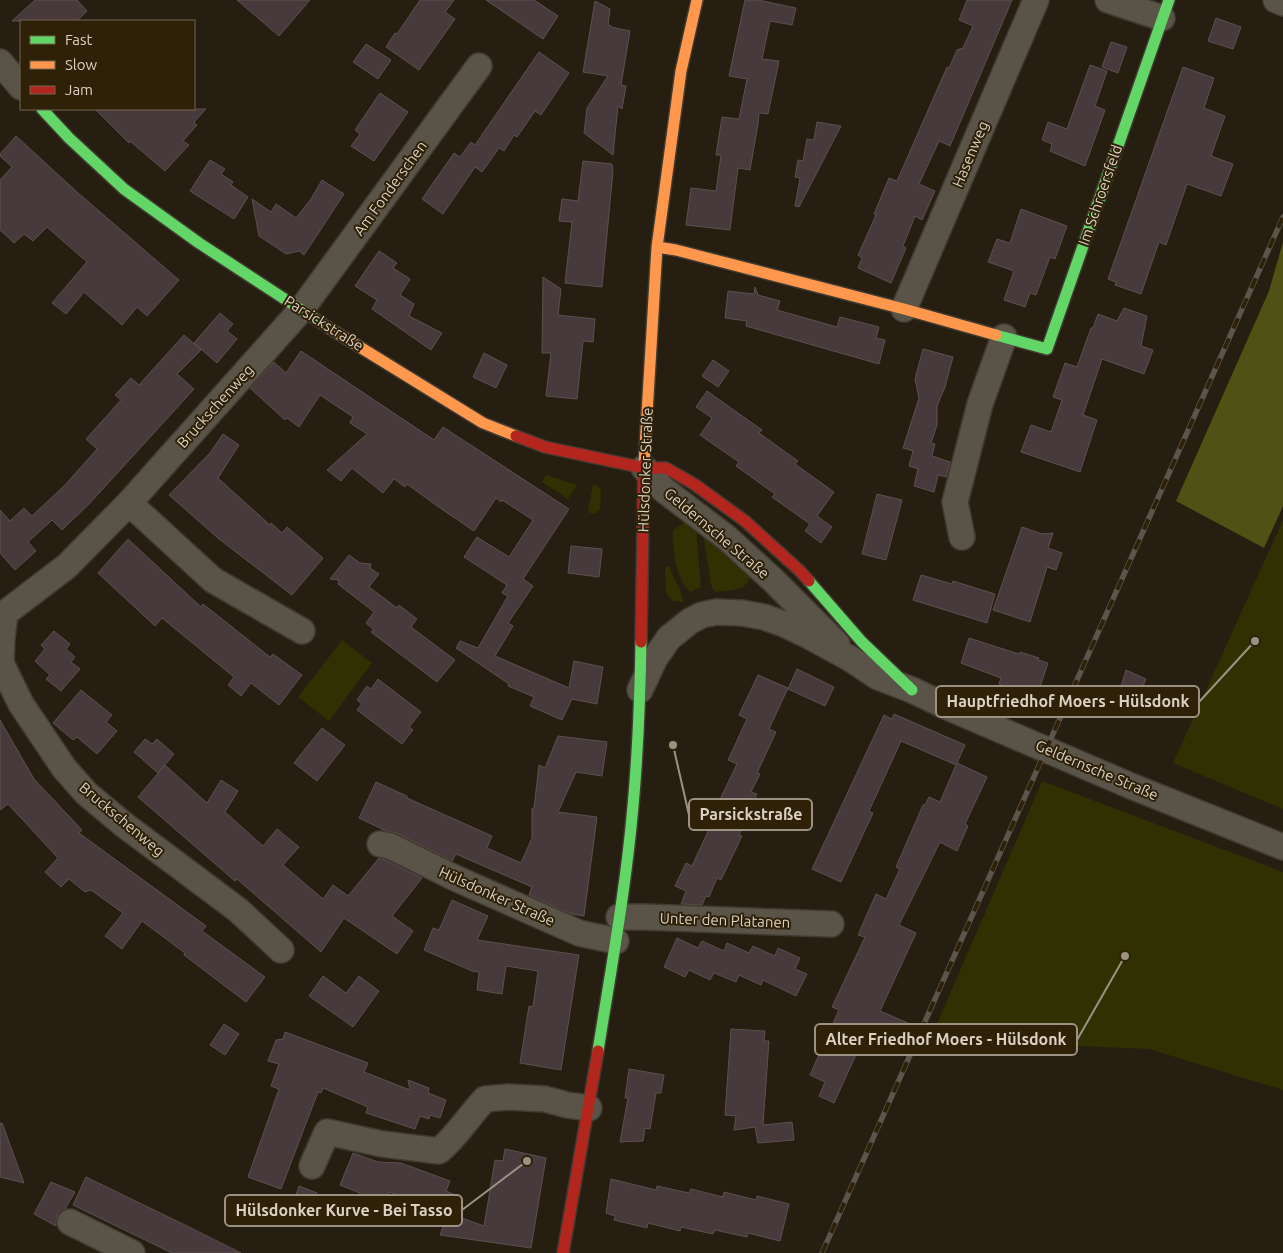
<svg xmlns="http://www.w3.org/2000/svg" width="1283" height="1253" font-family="Ubuntu,sans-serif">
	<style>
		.green { fill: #303002 }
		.forest { fill: #505215 }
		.building { fill: #48393c; stroke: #5a524f }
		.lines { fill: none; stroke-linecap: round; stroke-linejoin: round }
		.street-casing { stroke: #403a30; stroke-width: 28 }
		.fast-casing { stroke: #403a30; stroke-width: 14 }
		.slow-casing { stroke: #403a30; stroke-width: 14 }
		.jam-casing { stroke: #403a30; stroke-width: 14 }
		.street { stroke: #595348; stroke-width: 25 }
		.fast { stroke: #63d668; stroke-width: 11 }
		.slow { stroke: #ff974d; stroke-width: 11 }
		.jam { stroke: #b3261e; stroke-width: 11 }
		.rail-casing { stroke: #5c554c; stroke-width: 5.5 }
		.rail { stroke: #2e2108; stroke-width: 4; stroke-dasharray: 11; stroke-linecap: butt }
		.labels { text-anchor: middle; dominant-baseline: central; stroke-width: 4; stroke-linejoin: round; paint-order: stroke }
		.street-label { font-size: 15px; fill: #dad1c3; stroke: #2e2108 }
		.leader { fill: none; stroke: #9b9284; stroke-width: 2 }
		.callout-dot { fill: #9b9284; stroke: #2e2108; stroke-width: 2 }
		.callout { fill: #2e2108; stroke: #9b9284; stroke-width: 2 }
		.callout-label { font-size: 16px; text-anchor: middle; font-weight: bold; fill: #dad1c3 }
	</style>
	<rect width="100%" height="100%" fill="#261e10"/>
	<!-- green -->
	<path class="green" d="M546 475 577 485 568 499 542 482Z
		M593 484 597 485 601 491 600 510 594 514 588 512Z
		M1283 520V809L1173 763Z
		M687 521 696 528 701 587 690 592C675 578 673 549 673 530Z
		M702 527 750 573C750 592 729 590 715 592L711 585Z
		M669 566C673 578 682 589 683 602L673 601 668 596 666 590 665 567Z
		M342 640 372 663 329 721 298 697Z
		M1042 781 1283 872V1090L1149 1049 930 1040Z"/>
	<!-- forest -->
	<path class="forest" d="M1283 242V506L1264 548 1176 501 1269 291Z"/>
	<!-- building -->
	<path class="building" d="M35 0H77L87 11 77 21H12Z
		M237 0H310L279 36Z
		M420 0H454L445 12 455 19 419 70 386 47 395 33 397 34Z
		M486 0H534L558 16 543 39Z
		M745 0H758L796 8 792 25 770 21 762 59 779 61 768 114 759 113 758 124 750 170 738 168 730 230 686 225 691 188 716 191 721 155H716L722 117 739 119 747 79 729 76Z
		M967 0H1012L950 146 939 141 919 184 935 191 922 220 915 216 903 246 906 248 891 283 858 268 862 258 858 255 876 215 874 214 889 178 897 181 947 67 949 68 957 50 963 48 973 26 959 20Z
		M595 1 610 9 608 25 611 26V27L630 31 621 85 626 86 622 109 618 106 613 155 584 133 587 108 608 76 583 72Z
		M1216 18 1241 27 1233 49 1208 41Z
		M1111 42 1127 47 1118 73 1102 67Z
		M366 44 391 60 378 79 353 62Z
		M539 52 569 73 541 115 535 111 517 137 514 135 504 151 499 148 482 172 475 167 443 214 422 199 454 153 460 157 471 142 475 145Z
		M1090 65 1107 71 1095 106 1105 110 1085 166 1050 151 1052 144 1042 140 1048 122 1067 129Z
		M1183 67 1214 78 1204 108 1225 116 1211 156 1233 164 1221 196 1187 184 1166 245 1159 242 1141 294 1115 285 1116 282 1108 279Z
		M380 93 408 112 374 161 351 146 360 134 355 130Z
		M95 109H206L194 122 197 125 183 141 189 145 165 171 130 141 129 143Z
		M817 122 841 126 799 207 795 206 800 178 795 177 798 160 803 161 807 139 814 140Z
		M16 136 77 192 179 280 147 316 137 307 122 325 84 292 66 314 52 303 87 262 47 227 33 241 24 234 14 243 0 230V180L12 167 0 156V154Z
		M210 160 225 169 221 174 233 182 231 185 248 197 234 219 190 191Z
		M583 161 612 164 613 171 602 287 565 283 572 222 559 221 562 199 578 201Z
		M322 180 344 194 304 255 299 251 286 254 259 236 252 199 271 212 276 204 296 218 311 199Z
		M1021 209 1067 226 1055 259 1050 257 1036 295 1030 293 1025 307 1004 300 1014 271 988 262 997 239 1010 243Z
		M379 251 397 263 393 268 410 279 400 295 414 304 409 316 442 333 431 350 372 309 377 300 355 286Z
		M543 277 561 289 558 315 595 319 593 342 583 341 577 399 546 396 551 353H542Z
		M755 287 758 295 780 301 777 310 837 327 840 317 879 327 876 338 885 340 879 364 746 326 747 321 725 318 728 291 754 294Z
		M1124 308 1147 316 1141 346 1153 350 1144 374 1102 359 1083 415 1097 420 1080 472 1021 452 1031 425 1051 432 1062 400 1053 397 1065 363 1077 367 1091 328H1093L1098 314 1117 321Z
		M220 313 233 324 227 331 237 339 217 363 194 343Z
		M184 335 201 350 177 374 194 389 90 503 62 530 52 520 28 542 36 551 15 570 0 553V510L10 521 24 508 32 516 65 485 97 449 86 439 121 400 115 395 131 378 139 385Z
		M923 349 953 357 945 387 937 406V425L931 443 935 444 932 456 950 462 946 477 938 475 934 492 914 486 918 469 909 466 913 451 903 448 919 398 915 379Z
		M301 351 434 440 443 427 569 509 523 579 533 586 508 623 513 626 495 656 569 688 574 661 603 667 597 704 572 699 562 720 530 706 534 697 508 686 509 684 456 648 460 641 478 648 508 596 502 593 507 585 464 557 477 537 509 557 533 520 502 500 501 502 496 498 474 531 440 508 407 484 405 487 394 479 383 493 352 468 341 481 327 470 367 434 350 423 353 417 320 395 299 427 287 418 285 420 250 388 274 362 286 373Z
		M484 353 507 365 496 388 473 377Z
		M713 360 729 371 718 387 702 376Z
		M707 391 762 430 759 433 798 461 795 464 834 492 817 516 832 527 821 543 805 531 810 524 772 497 775 494 736 466 739 462 700 435 712 418 696 407Z
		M223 434 239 445 218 478 270 525 271 523 282 533 287 527 323 558 292 595 219 539 169 495 210 453Z
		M877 494 902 500 886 560 862 554Z
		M1022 527 1042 534 1053 533 1048 548 1062 553 1056 570 1047 567 1030 622 993 610Z
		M128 539 201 607 203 604 270 657 273 654 302 675 279 705 251 683 241 696 228 685 234 677 162 618 155 626 98 573Z
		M571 546 602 549 599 577 568 573Z
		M349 555 360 563 371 564 370 568 379 574 369 587 397 608 399 605 417 619 411 627 455 660 437 682 371 632 374 630 366 623 374 612 338 584 339 580 330 579Z
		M921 575 952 584 953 581 995 594 987 623 913 600Z
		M54 631 70 644 66 649 75 657 71 662 80 669 61 691 46 679 50 675 35 661 45 649 41 645Z
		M969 638 1019 654 1020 652 1039 658 1038 660 1048 663 1037 696 1010 690 1011 688 999 684 1001 678 961 663Z
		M797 669 834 687 825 706 788 689Z
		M1126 670 1146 679 1135 704 1118 696Z
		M758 675 788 688 769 729 776 732 757 773 760 774 751 792 757 794 739 835 742 836 721 880 717 878 709 897 706 896 702 905 681 904 686 891 675 886 686 863 692 866 712 823 709 822 737 764 728 760 747 719 739 715Z
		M378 679 421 712 409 727 413 730 402 744 357 710 362 704 357 700 367 686 371 689Z
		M81 690 112 715 106 722 117 731 97 754 77 737 73 740 53 723Z
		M894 714 965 745 957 763 987 777 965 824 968 826 957 851 940 842 899 925 916 933 880 1011 908 1023 903 1039 898 1050 865 1035 834 1103 819 1096 825 1082 810 1075 839 1010 832 1007 865 937 858 935 876 894 886 899 900 869 896 867 923 805H925L929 797 940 802 956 765 901 741 869 811 873 813 841 882 812 869 884 715 892 719Z
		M0 720 34 779 82 830 79 833 206 926 202 931 265 977 246 1002 184 955 185 953 142 921 122 949 105 936 123 913 91 890 85 892 69 879 61 887 45 872 58 858 8 804 0 810Z
		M322 728 345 745 317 781 294 763Z
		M558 736 607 742 602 776 576 772 558 812 597 817 584 916 571 914 529 895 532 887 456 854 452 861 396 833 386 831 359 818 376 782 407 796V798L492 836 487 848 521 863 532 838V809L534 808 539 765 545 768Z
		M145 739 152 744 157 739 174 754 158 773 134 752Z
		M165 765 207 803 221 780 238 791 225 812 263 846 277 829 299 847 283 865 323 899 333 885 348 896 379 858 385 860 422 878 392 916 413 931 397 954 344 918 321 952 237 879 235 881 138 797Z
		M452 900 488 916 477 940 579 955 561 1070 520 1063 529 1006 533 1007 538 971 506 966 502 994 477 990 479 972 472 971 424 950 433 928 439 930Z
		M677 938 698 948 702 941 724 951 727 943 749 953 753 946 775 956 778 948 800 958 795 969 807 974 796 996 763 980 761 985 739 975 736 982 714 973 710 980 689 970 685 977 664 967Z
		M323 976 346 993 359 976 379 991 353 1027 309 996Z
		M224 1024 239 1034 225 1055 210 1045Z
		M731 1029 765 1031 764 1041H769L763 1125 792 1122 794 1140 758 1143 755 1127 734 1130 736 1116 725 1115Z
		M285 1032 368 1063 364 1072 410 1090 408 1080 429 1088 428 1093 446 1100 440 1118 430 1115 429 1119 420 1116 415 1129 366 1113 368 1107 323 1088 321 1093 318 1092 281 1189 248 1177 279 1089 271 1086 279 1064 268 1061 276 1040 283 1039Z
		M629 1069 664 1075 661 1093H656L650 1129 645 1128 643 1141 620 1142 628 1098H625Z
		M0 1123H2L24 1183 0 1177Z
		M505 1149 546 1158 531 1248 440 1235 448 1213 484 1226 495 1160 503 1161Z
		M353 1153 378 1162 401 1163 450 1181 446 1191 455 1195 448 1213 389 1192 384 1206 358 1197 360 1193 340 1185Z
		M86 1177 189 1227 241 1253H172L73 1205Z
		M611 1179 656 1190 657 1186 689 1193 691 1189 723 1197 724 1192 756 1200 757 1196 789 1204 780 1241 748 1233 747 1237 715 1230 713 1234 681 1227 680 1231 648 1223 647 1228 614 1220 615 1216 606 1213Z
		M51 1182 75 1192 65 1209 57 1215 56 1226 34 1214Z
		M299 1186 317 1193 309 1214 292 1207Z"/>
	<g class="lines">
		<defs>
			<path id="street" d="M1108 0 1162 18
				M1276 0 1283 3
				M0 62 21 87
				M904 309 1036 0
				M644 468 664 490 727 538 774 581 837 644
				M129 503 213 580 302 631
				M962 537 955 502 980 404 1004 337
				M5 614 2 638 1 663 21 704 64 768 86 793 123 824 238 910 281 950
				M0 617 67 566 129 503 301 310 479 66
				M640 690 655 658 669 638 690 621 702 615 716 612 742 613 764 617 784 624 807 635 851 659 878 677 912 690 954 710 1131 786 1283 847
				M380 844 390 846 455 878 579 933 616 941
				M619 917H645L831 924
				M312 1166 327 1132 382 1144 439 1151C457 1136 469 1116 485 1099L508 1097 545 1099 567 1105 589 1108
				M70 1222 132 1253"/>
			<path id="fast" d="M42 109 69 138 124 189 199 243 329 328
				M996 335 1047 349 1169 0
				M809 581 862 642 912 690
				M598 1051C611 969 626 888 633 806 638 752 640 697 641 642"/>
			<path id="slow" d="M657 247 676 250 904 309 996 335
				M329 328 483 423 516 436
				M644 464 657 247 681 71 697 0"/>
			<path id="jam" d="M516 436 545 447 644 468H666L694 484 745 521 800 571 809 581
				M641 642 644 464
				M563 1253 598 1051"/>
		</defs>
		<!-- street casing -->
		<use href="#street" class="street-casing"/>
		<!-- fast casing -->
		<use href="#fast" class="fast-casing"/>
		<!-- slow casing -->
		<use href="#slow" class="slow-casing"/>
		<!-- jam casing -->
		<use href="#jam" class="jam-casing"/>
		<!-- street -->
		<use href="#street" class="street"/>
		<!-- fast -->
		<use href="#fast" class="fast"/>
		<!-- slow -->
		<use href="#slow" class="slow"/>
		<!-- jam -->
		<use href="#jam" class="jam"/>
		<defs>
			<path id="rail" d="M822 1253 1283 217"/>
		</defs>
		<!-- rail casing -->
		<use href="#rail" class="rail-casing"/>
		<!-- rail -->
		<use href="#rail" class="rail"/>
	</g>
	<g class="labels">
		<!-- street labels -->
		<g class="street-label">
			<text transform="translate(970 154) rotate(-67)">Hasenweg</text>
			<text transform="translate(390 188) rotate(-54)">Am Fonderschen</text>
			<text transform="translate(1100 195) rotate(-71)">Im Schroersfeld</text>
			<text transform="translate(324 323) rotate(32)">Parsickstraße</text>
			<text transform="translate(215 406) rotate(-48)">Bruckschenweg</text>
			<text transform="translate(645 470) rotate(-88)">Hülsdonker Straße</text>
			<text transform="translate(717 533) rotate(40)">Geldernsche Straße</text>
			<text transform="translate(1097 770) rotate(23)">Geldernsche Straße</text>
			<text transform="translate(122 819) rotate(40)">Bruckschenweg</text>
			<text transform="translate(497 896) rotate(24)">Hülsdonker Straße</text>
			<text transform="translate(725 920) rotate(2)">Unter den Platanen</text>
		</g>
	</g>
	<!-- callouts -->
	<path class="leader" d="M1255 641L1199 702M673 745L689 815M1125 956L1077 1040M527 1161L462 1210"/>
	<g class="callout-dot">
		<circle cx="1255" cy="641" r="5"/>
		<circle cx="673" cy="745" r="5"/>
		<circle cx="1125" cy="956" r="5"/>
		<circle cx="527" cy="1161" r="5"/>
	</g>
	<g class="callout">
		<rect x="936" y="686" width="263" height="31" rx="5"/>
		<rect x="689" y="799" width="123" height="31" rx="5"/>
		<rect x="815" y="1024" width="262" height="31" rx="5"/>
		<rect x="225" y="1195" width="237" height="31" rx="5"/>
	</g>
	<g class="callout-label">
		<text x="1068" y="707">Hauptfriedhof Moers - Hülsdonk</text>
		<text x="751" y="820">Parsickstraße</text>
		<text x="946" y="1045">Alter Friedhof Moers - Hülsdonk</text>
		<text x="344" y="1216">Hülsdonker Kurve - Bei Tasso</text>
	</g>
	<!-- legend -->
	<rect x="20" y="20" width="175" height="90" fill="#2e2108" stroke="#736753"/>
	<rect x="30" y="36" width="25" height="8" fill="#63d668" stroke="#736753"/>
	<text x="65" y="45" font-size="15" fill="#dad1c3">Fast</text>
	<rect x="30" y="61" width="25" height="8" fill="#ff974d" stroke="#736753"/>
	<text x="65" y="70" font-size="15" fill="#dad1c3">Slow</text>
	<rect x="30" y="86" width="25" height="8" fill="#b3261e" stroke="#736753"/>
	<text x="65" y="95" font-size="15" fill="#dad1c3">Jam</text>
</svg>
